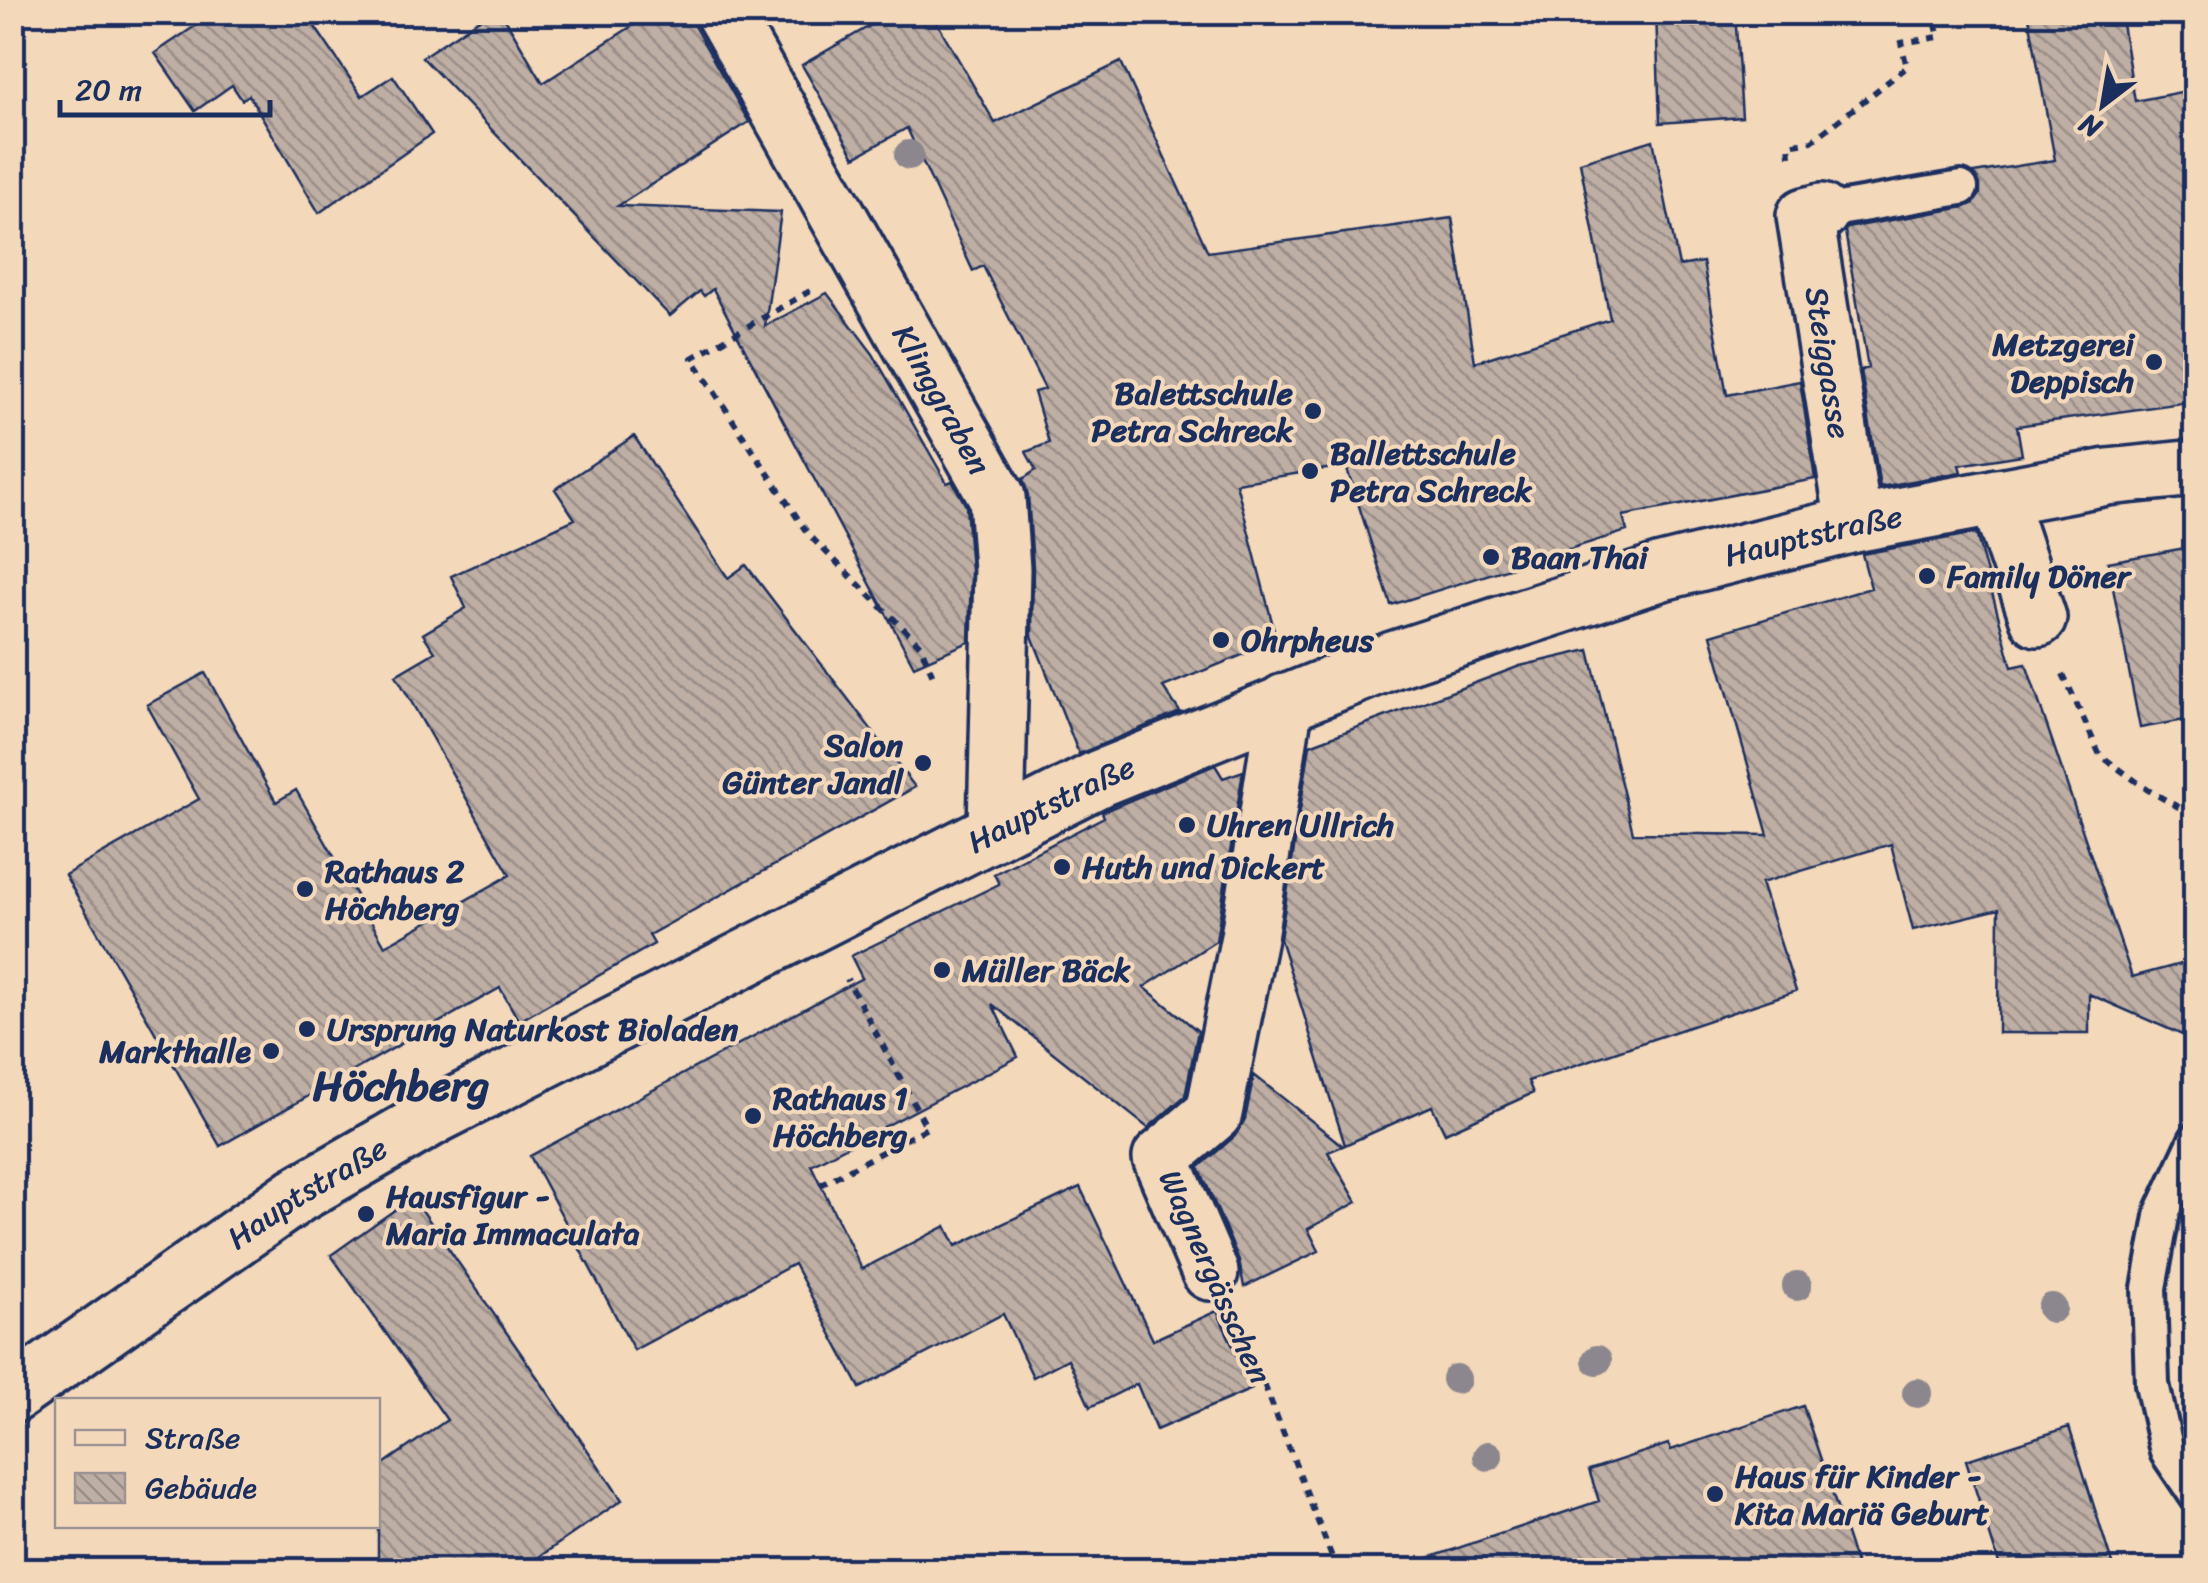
<svg xmlns="http://www.w3.org/2000/svg" width="2208" height="1583" font-family="Sriracha,sans-serif">
	<style>
		.building { fill: url(#building-back-hatch); stroke: #1b2f5e; stroke-width: 2.5 }
		.lines { fill: none; stroke-linecap: round; stroke-linejoin: round }
		.lane-casing { stroke: #1b2f5e; stroke-width: 40 }
		.street-casing { stroke: #1b2f5e; stroke-width: 62 }
		.path { stroke: #1b2f5e; stroke-width: 6; stroke-dasharray: 8 8; stroke-linecap: butt }
		.lane { stroke: #f3d8ba; stroke-width: 32 }
		.street { stroke: #f3d8ba; stroke-width: 55 }
		.tree { fill: #8c878e }
		.poi-dot { fill: #1b2f5e; stroke: #f3d8ba; stroke-width: 4 }
		.labels { text-anchor: middle; dominant-baseline: central; stroke-width: 8; stroke-linejoin: round; paint-order: stroke }
		.poi-label { font-size: 32px; font-weight: bold; fill: #1b2f5e; stroke: #f3d8ba; text-anchor: start }
		.street-label { font-size: 32px; fill: #1b2f5e; stroke: #f3d8ba }
		.district-label { font-size: 42px; font-weight: bold; fill: #1b2f5e; stroke: #f3d8ba }
	</style>
	<defs>
		<pattern id="building-back-hatch" width="6" height="6" patternUnits="userSpaceOnUse" patternTransform="scale(2.5)"><rect width="6" height="6" fill="#beaea4"/><path d="M-1 5l2 2M0 0l6 6M5-1l2 2" fill="none" stroke="#9a8e89"/></pattern>
	</defs>
	<rect width="100%" height="100%" fill="#f3d8ba"/>
	<filter id="ink" filterUnits="userSpaceOnUse"><feTurbulence type="fractalNoise" baseFrequency=".01" numOctaves="2"/><feDisplacementMap in="SourceGraphic" scale="20" xChannelSelector="R" yChannelSelector="G"/><feConvolveMatrix kernelMatrix="1 2 1 2 8 2 1 2 1" color-interpolation-filters="sRGB"/></filter>
	<g filter="url(#ink)">
		<!-- building -->
		<path class="building" d="M216 12H305L362 96 393 76 432 134 319 213 249 95 242 100 232 85 195 111 155 53Z
			M490 12H501L543 83 654 12H686L749 122 618 206 781 212 765 326 827 293 873 354 947 483 952 481 966 506 971 570 969 642 914 666 713 289 704 296 700 291 670 316 422 57Z
			M894 12H931L995 123 1121 62 1208 252 1452 218 1475 362 1610 319 1580 162 1653 140 1679 266 1703 262 1727 395 1800 381 1815 479 1623 516 1627 531 1391 605 1346 466 1236 483 1277 641 1163 687 1180 712 1079 754 1032 636 1033 567 1028 495 1023 479 1036 470 1026 452 1049 443 1034 392 1045 389 983 266 973 271 907 128 855 157 802 65Z
			M1656 12H1735L1742 117 1660 123Z
			M2028 12H2120L2135 101 2196 89V401L2017 426 2022 455 1959 465 1961 472 1880 487 1861 370 1868 368 1845 231 1847 228 1965 207 1974 203 1980 194V184L1974 173 2055 160Z
			M634 436 728 578 746 565 915 787 649 935 654 944 519 1021 500 988 220 1146 65 875 199 799 147 705 205 673 276 802 296 790 385 946 510 875 396 675 435 652 423 634 466 608 451 576 575 519 555 489Z
			M1976 533 2012 667 2026 664 2132 977 2196 960V1041L2089 994V1033H1998L1999 909 1913 930 1891 844 1761 883 1796 991 1528 1081 1533 1093 1445 1133 1432 1106 1345 1145 1280 939 1310 745 1520 666 1589 650 1633 833 1768 835 1711 635 1871 588 1862 554Z
			M2196 546V718L2140 728 2108 562Z
			M1215 765 1223 778 1243 771 1216 941 1144 987 1198 1031 1185 1096 1148 1128 992 1004 1018 1057 811 1165 862 1269 946 1226 956 1246 1080 1187 1153 1340 1217 1311 1252 1389 1156 1430 1137 1384 1090 1407 1068 1359 1033 1377 1003 1314 860 1388 794 1264 634 1350 530 1156 862 978 851 956 999 884 994 874 1104 817 1102 812Z
			M1254 1075 1343 1146 1328 1152 1357 1202 1308 1229 1319 1251 1244 1287 1239 1260 1199 1167 1235 1136 1245 1119Z
			M413 1197 622 1500 520 1570H378V1468L447 1420 331 1255Z
			M1803 1406 1858 1570H1423L1422 1560 1599 1501 1589 1470 1668 1444 1671 1450Z
			M2069 1427 2114 1570H2001L1966 1460Z"/>
		<g class="lines">
			<defs>
				<path id="lane" d="M1821 212 1961 188
					M2196 1140 2163 1211 2149 1288 2152 1384 2167 1452 2196 1495"/>
				<g id="street">
					<path id="s1" d="M723 12 997 497 1002 569 996 830"/>
					<path id="s2" d="M1821 212 1805 216 1854 524"/>
					<path d="M1997 497 2038 618"/>
					<path d="M1210 1272 1161 1158 1214 1113 1249 937 1285 702"/>
					<path id="s3" d="M12 1395 297 1195 438 1114 1100 778 1393 660 1662 572 1854 524 2107 477 2196 468"/>
				</g>
			</defs>
			<!-- lane casing -->
			<use href="#lane" class="lane-casing"/>
			<!-- street casing -->
			<use href="#street" class="street-casing"/>
			<!-- path -->
			<path class="path" d="M1790 156 1789 145 1812 141 1907 67 1901 43 1939 37 1933 12
				M810 291 692 358 808 534 920 645 933 676
				M2063 674 2100 755 2148 790 2196 817
				M820 1185 927 1128 847 979
				M1237 1327 1257 1366 1337 1570"/>
			<!-- lane -->
			<use href="#lane" class="lane"/>
			<!-- street -->
			<use href="#street" class="street"/>
		</g>
		<!-- trees -->
		<g class="tree">
			<circle cx="909" cy="155" r="15"/>
			<circle cx="1797" cy="1286" r="15"/>
			<circle cx="2052" cy="1308" r="15"/>
			<circle cx="1597" cy="1360" r="15"/>
			<circle cx="1456" cy="1379" r="15"/>
			<circle cx="1917" cy="1393" r="15"/>
			<circle cx="1488" cy="1456" r="15"/>
		</g>
	</g>
	<!-- markers -->
	<g class="poi-dot">
		<circle cx="2154" cy="362" r="10"/>
		<circle cx="1313" cy="411" r="10"/>
		<circle cx="1310" cy="471" r="10"/>
		<circle cx="1491" cy="557" r="10"/>
		<circle cx="1927" cy="576" r="10"/>
		<circle cx="1221" cy="640" r="10"/>
		<circle cx="923" cy="763" r="10"/>
		<circle cx="1187" cy="825" r="10"/>
		<circle cx="1062" cy="867" r="10"/>
		<circle cx="305" cy="889" r="10"/>
		<circle cx="942" cy="970" r="10"/>
		<circle cx="307" cy="1029" r="10"/>
		<circle cx="271" cy="1051" r="10"/>
		<circle cx="753" cy="1116" r="10"/>
		<circle cx="366" cy="1214" r="10"/>
		<circle cx="1715" cy="1494" r="10"/>
	</g>
	<g class="labels">
		<!-- poi labels -->
		<g class="poi-label">
			<text x="2134" y="344" text-anchor="end">Metzgerei<tspan x="2134" dy="37">Deppisch</tspan></text>
			<text x="1293" y="393" text-anchor="end">Balettschule<tspan x="1293" dy="37">Petra Schreck</tspan></text>
			<text x="1330" y="453">Ballettschule<tspan x="1330" dy="37">Petra Schreck</tspan></text>
			<text x="1511" y="557">Baan Thai</text>
			<text x="1947" y="576">Family Döner</text>
			<text x="1241" y="640">Ohrpheus</text>
			<text x="903" y="745" text-anchor="end">Salon<tspan x="903" dy="37">Günter Jandl</tspan></text>
			<text x="1207" y="825">Uhren Ullrich</text>
			<text x="1082" y="867">Huth und Dickert</text>
			<text x="325" y="871">Rathaus 2<tspan x="325" dy="37">Höchberg</tspan></text>
			<text x="962" y="970">Müller Bäck</text>
			<text x="327" y="1029">Ursprung Naturkost Bioladen</text>
			<text x="251" y="1051" text-anchor="end">Markthalle</text>
			<text x="773" y="1098">Rathaus 1<tspan x="773" dy="37">Höchberg</tspan></text>
			<text x="386" y="1196">Hausfigur -<tspan x="386" dy="37">Maria Immaculata</tspan></text>
			<text x="1735" y="1476">Haus für Kinder -<tspan x="1735" dy="37">Kita Mariä Geburt</tspan></text>
		</g>
		<!-- street labels -->
		<g class="street-label">
			<text stroke="none"><textPath href="#s2" startOffset="165">Steiggasse</textPath></text>
			<text stroke="none"><textPath href="#s1" startOffset="445">Klinggraben</textPath></text>
			<text stroke="none"><textPath href="#s3" startOffset="2008">Hauptstraße</textPath></text>
			<text stroke="none"><textPath href="#s3" startOffset="1198">Hauptstraße</textPath></text>
			<text stroke="none"><textPath href="#s3" startOffset="358">Hauptstraße</textPath></text>
			<text transform="translate(1215 1277) rotate(66)">Wagnergässchen</text>
		</g>
		<!-- district labels -->
		<g class="district-label">
			<text x="401" y="1086">Höchberg</text>
		</g>
	</g>
	<!-- margin -->
	<rect width="2208" height="1583" fill="none" stroke="#f3d8ba" stroke-width="50"/>
	<rect x="25" y="25" width="2158" height="1533" fill="none" stroke="#1b2f5e" stroke-width="4" filter="url(#ink)"/>
	<!-- legend -->
	<rect x="55" y="1398" width="325" height="130" fill="#f3d8ba" stroke="#9d9495" stroke-width="2.5"/>
	<rect x="75" y="1430" width="50" height="15" fill="#f3d8ba" stroke="#9d9495" stroke-width="2.5"/>
	<text x="145" y="1448" font-size="30" fill="#1b2f5e">Straße</text>
	<rect x="75" y="1473" width="50" height="30" fill="url(#building-back-hatch)" stroke="#9d9495" stroke-width="2.5"/>
	<text x="145" y="1498" font-size="30" fill="#1b2f5e">Gebäude</text>
	<!-- north arrow -->
	<g transform="translate(2103 105) rotate(211)" stroke="#f3d8ba" stroke-width="8" paint-order="stroke">
	<path d="M0-8L18 38L0 25L-18 38Z" fill="#1b2f5e"/>
	<text y="-15" font-size="28" font-weight="bold" text-anchor="middle" fill="#1b2f5e">N</text>
	</g>
	<!-- scale -->
	<path d="M60 100v15h210v-15" fill="none" stroke="#1b2f5e" stroke-width="5"/>
	<text x="75" y="100" font-size="30" fill="#1b2f5e" stroke="#f3d8ba" stroke-width="8" paint-order="stroke">20 m</text>
</svg>
